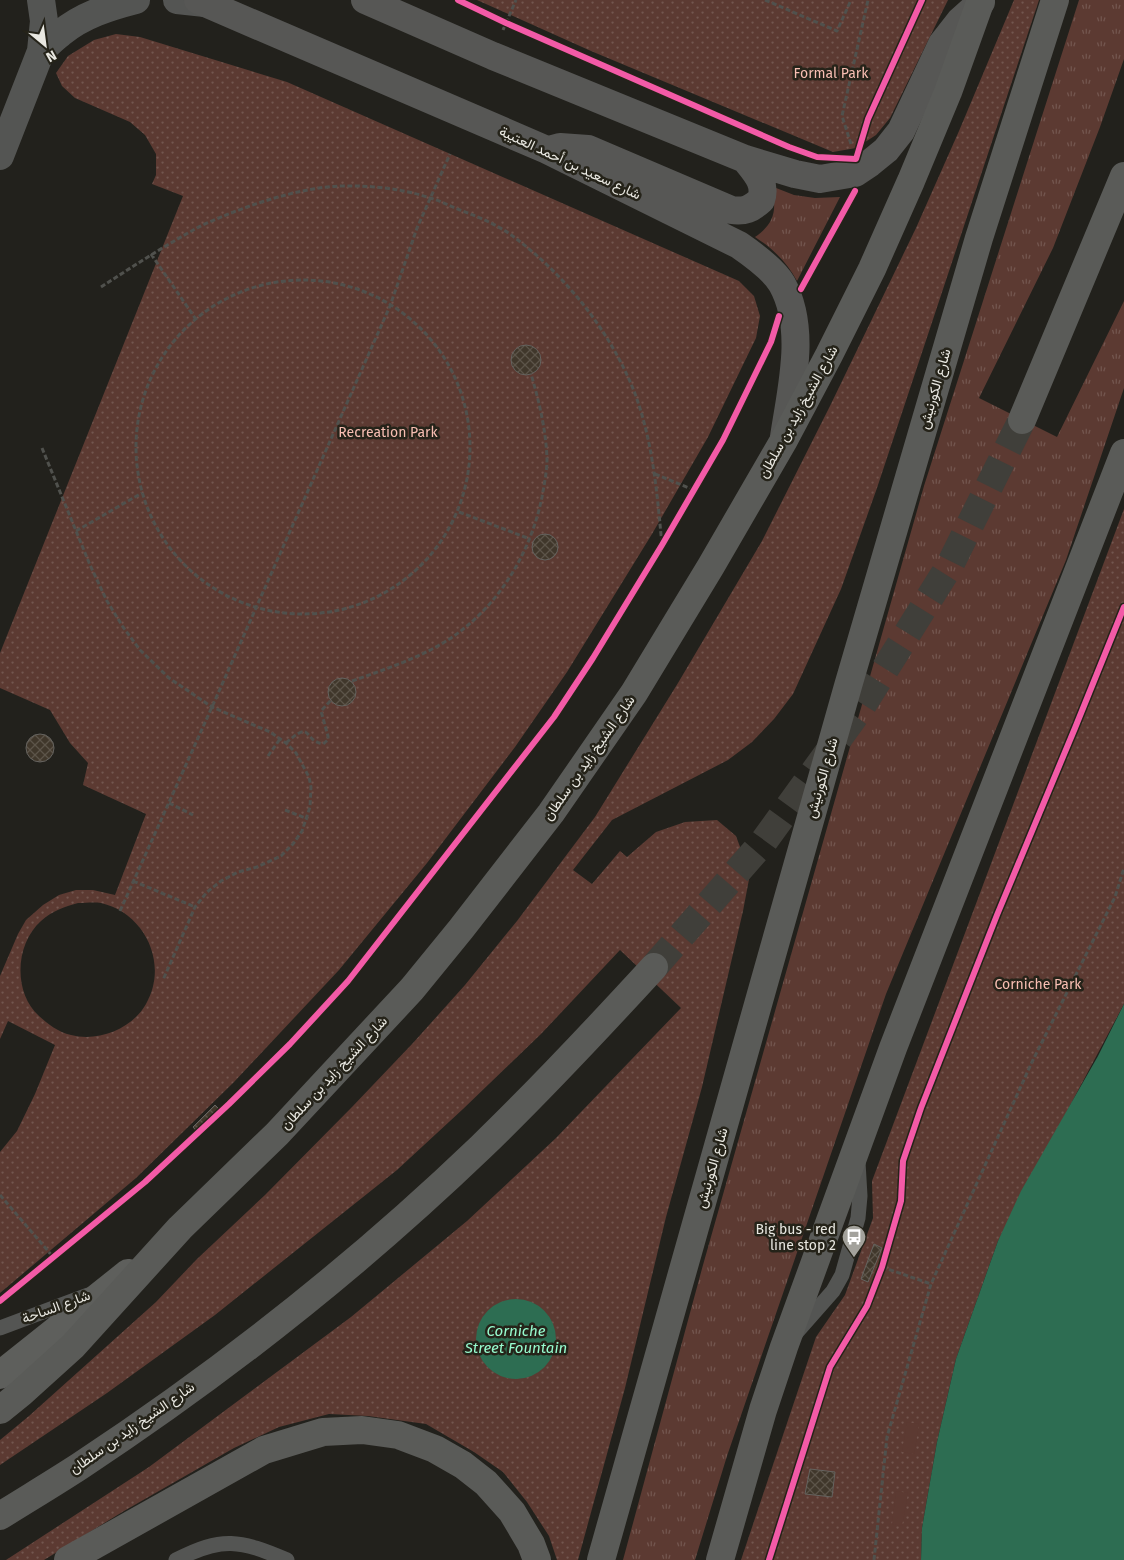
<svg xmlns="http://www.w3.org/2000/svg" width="1124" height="1560" font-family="'Fira Sans',Vazirmatn,sans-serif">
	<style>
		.grass { fill: url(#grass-tufts) }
		.park { fill: url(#park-dots); fill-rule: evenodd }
		.garden { fill: #5c3a32 }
		.water { fill: #2d6d52 }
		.building { fill: url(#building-cross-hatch); stroke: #65635f }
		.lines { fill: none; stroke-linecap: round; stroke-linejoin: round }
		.highway-tunnel { stroke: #403f3a; stroke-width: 28; stroke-dasharray: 28 14; stroke-linecap: butt }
		.path { stroke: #50514d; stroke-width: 3; stroke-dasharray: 5 2.5; stroke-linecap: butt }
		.lane { stroke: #545553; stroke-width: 15 }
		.street { stroke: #545553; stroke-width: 28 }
		.secondary { stroke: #575755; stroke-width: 28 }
		.primary { stroke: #5e5f5c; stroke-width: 28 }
		.highway { stroke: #5a5b58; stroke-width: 28 }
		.cycleway-casing { stroke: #252319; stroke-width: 9 }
		.cycleway { stroke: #f35aa7; stroke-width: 6 }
		.labels { text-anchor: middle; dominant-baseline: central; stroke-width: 5; stroke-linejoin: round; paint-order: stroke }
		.park-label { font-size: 14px; fill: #f8beb2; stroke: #252319 }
		.street-label { font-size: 14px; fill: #e9e8e1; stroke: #252319 }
		.poi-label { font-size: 14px; fill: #e9e8e1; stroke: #252319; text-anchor: end }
		.water-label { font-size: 15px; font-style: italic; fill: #97fccf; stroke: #252319 }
	</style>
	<defs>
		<pattern id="grass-tufts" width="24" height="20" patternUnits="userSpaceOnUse" patternTransform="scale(1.25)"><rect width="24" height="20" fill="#5c3a32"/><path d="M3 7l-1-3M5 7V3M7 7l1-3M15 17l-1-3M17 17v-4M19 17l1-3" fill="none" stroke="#73564f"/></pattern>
		<pattern id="park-dots" width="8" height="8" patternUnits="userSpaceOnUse" patternTransform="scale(1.25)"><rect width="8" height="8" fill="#5c3a32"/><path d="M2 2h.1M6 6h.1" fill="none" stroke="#73564f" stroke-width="1.8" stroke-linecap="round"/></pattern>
		<pattern id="building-cross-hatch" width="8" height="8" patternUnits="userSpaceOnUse" patternTransform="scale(1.25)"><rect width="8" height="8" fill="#40372b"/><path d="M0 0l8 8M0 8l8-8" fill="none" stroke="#5c5449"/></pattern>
	</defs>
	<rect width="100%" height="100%" fill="#22211c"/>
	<!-- grass -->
	<path class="grass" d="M1079 0H1124V59L1100 127 1053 248 979 398 1057 437 1124 301V388L1066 560 886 994 727 1456 695 1560H623L703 1265 924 486Z
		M771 186 794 195 815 198 840 197 797 281C787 262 773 249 755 237 776 223 777 208 771 186Z"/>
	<!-- park -->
	<path class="park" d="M477 0H948L890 118 876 135 856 148 833 152 591 51Z
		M1014 0H1039L877 488 841 589 793 694 774 719 752 742 728 760 612 820 573 870 592 884 620 851 627 857 656 832 685 822 717 820 736 836 750 874 743 911 702 1087 666 1217 625 1388 578 1560H557L549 1536 527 1502 503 1472 474 1452 426 1424 368 1416 329 1414 279 1427 234 1448 124 1511 44 1560H6L149 1467 351 1317 467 1221 556 1138 681 1008 620 950 541 1034 463 1109 397 1170 215 1315 107 1393 0 1465V1440L29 1416 156 1302 197 1259 265 1195 352 1107 413 1043 465 985 517 921 595 817 678 683 762 541 830 406 916 228 959 131Z
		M116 34 140 37 287 82 739 281 754 296 760 316 756 338 708 437 652 534 567 672 515 747 427 863 339 970 234 1082 136 1178 0 1293V1152L17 1131 35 1094 55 1045 8 1021 0 1039V976L18 934 26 920 43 905 59 895 76 890H93L115 895 146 814 83 785 88 763 70 743 50 710 0 688V653L183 196 152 184 156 175V154L145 135 130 122 75 98 62 86 56 73 68 56 94 40ZM78 903C85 903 94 902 101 903 145 913 169 964 146 1004 132 1029 98 1042 71 1035 58 1032 48 1024 39 1016 13 993 15 944 41 921 52 911 64 907 78 903Z
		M1124 509V1004L998 1241 956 1359 937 1442 922 1528 921 1560H741L816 1337 845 1295 873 1218 872 1181Z"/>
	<!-- garden -->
	<path class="garden" d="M907 1422 919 1424 914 1454 902 1452Z
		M896 1491 908 1493 902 1526 892 1524Z"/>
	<!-- water -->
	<path class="water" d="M1124 1004V1560H921L922 1528 937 1442 956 1359 998 1241 1021 1191 1098 1056Z
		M476 1339a40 40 0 1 1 80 0a40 40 0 1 1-80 0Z"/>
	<!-- building -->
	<path class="building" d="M511 360a15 15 0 1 1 30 0a15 15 0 1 1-30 0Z
		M532 547a13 13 0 1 1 26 0a13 13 0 1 1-26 0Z
		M328 692a14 14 0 1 1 28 0a14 14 0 1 1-28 0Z
		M26 748a14 14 0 1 1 28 0a14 14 0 1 1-28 0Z
		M215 1105 223 1113 200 1135 193 1127Z
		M874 1244 882 1248 868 1282 861 1279Z
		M810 1469 835 1472 832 1497 805 1494Z"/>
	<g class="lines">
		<!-- highway-tunnel -->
		<path class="highway-tunnel" d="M654 967 764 841 862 706 950 565 1022 420"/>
		<!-- path -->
		<path class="path" d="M765 0 837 31 851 0
			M503 30 516 0
			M851 144 842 116 868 0
			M151 254 195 318
			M136 447a167 167 0 1 1 334 0a167 167 0 1 1-334 0Z
			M101 287C132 267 164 246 197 228 206 223 217 219 226 215 256 203 287 193 319 188 352 183 399 187 430 198 441 201 450 206 460 210 479 217 498 225 514 237 566 276 610 331 634 391 653 441 657 493 662 545
			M42 448 90 565 107 601 123 627 140 650 169 678 212 707 270 732 286 743 296 753 309 777 311 787 310 807 302 831 293 844 281 856 257 867 238 872 221 881 207 892 195 907 163 980
			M655 474 694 490
			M459 512 530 539
			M76 531 142 493
			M352 681C383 670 414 660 443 643 495 612 530 556 542 497 544 485 547 472 547 459 546 430 539 401 531 374
			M286 743C313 719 302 740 323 744L328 740V736L321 711 331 700
			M268 756 280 739
			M169 803 193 815
			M285 810 308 819
			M133 881 195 907
			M120 911 212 707 390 306 417 228 450 154
			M0 1195 54 1258
			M882 1267 931 1284
			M874 1560 887 1437 931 1284 1032 1062 1115 897 1124 868"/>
		<!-- lane -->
		<path class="lane" d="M0 1328 88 1295
			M796 1333 833 1291 842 1275 858 1218 860 1196 858 1162
			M176 1560C222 1536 240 1540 287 1560"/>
		<!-- street -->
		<path class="street" d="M177 0 205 3
			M41 51C47 45 54 38 61 33 83 15 109 7 136 0
			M0 156 41 51 44 21 41 0"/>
		<!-- secondary -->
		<path class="secondary" d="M198 0 547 150 739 245C752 254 774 270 782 284 807 329 791 389 784 437
			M365 0 493 56 745 159 795 174 820 179 855 173 870 163 886 150 901 131 942 44 960 21 981 2
			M549 150 560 147 588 149 731 210C745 212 751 209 761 200 767 183 755 172 745 159"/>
		<!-- primary -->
		<path class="primary" d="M0 1375 128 1273"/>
		<!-- highway -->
		<path class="highway" d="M1022 420 1124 176
			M0 1410 21 1393 73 1346 180 1228 277 1134 412 989 461 929 551 813 634 693 711 566 784 440 829 355 872 269 911 181 948 92 981 0
			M0 1516C27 1499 54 1483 80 1466 221 1373 359 1264 481 1147 541 1089 598 1028 654 967
			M68 1560 264 1450 323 1432 362 1430 398 1435 435 1449 463 1465 486 1483 512 1512 531 1544 537 1560
			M601 1560 848 686 979 238 1055 0
			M720 1560 763 1410 784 1347 893 1048 1124 453"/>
		<defs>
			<path id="cycleway" d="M458 0 506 23 789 147 817 157 856 159 868 119 922 0
				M801 289 855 191
				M0 1301 145 1182 229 1104 290 1044 348 981 554 717 593 658 662 545 723 440 771 342 779 316
				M769 1560 830 1367 867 1306 882 1267 901 1201 903 1161 921 1108 997 915 1075 728 1124 607"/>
		</defs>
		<!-- cycleway casing -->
		<use href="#cycleway" class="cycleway-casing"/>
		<!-- cycleway -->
		<use href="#cycleway" class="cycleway"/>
	</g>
	<!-- icons -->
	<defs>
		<symbol id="bus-pin" viewBox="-11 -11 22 30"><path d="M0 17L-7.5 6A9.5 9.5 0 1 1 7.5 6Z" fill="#a3a29c" stroke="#252319"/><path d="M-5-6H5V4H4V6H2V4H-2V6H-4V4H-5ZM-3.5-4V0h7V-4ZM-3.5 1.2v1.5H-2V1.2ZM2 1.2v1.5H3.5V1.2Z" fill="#fff"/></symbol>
	</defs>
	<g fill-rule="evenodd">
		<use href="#bus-pin" x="840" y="1223" width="28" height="38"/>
	</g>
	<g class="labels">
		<!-- park labels -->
		<g class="park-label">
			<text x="831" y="73">Formal Park</text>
			<text x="388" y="432">Recreation Park</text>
			<text x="1038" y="984">Corniche Park</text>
		</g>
		<!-- street labels -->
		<g class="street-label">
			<text transform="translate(570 163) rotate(25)">شارع سعيد بن أحمد العتيبة</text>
			<text transform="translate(935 389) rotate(-74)">شارع الكورنيش</text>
			<text transform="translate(798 412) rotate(-61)">شارع الشيخ زايد بن سلطان</text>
			<text transform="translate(589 758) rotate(-55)">شارع الشيخ زايد بن سلطان</text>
			<text transform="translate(822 778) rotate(-74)">شارع الكورنيش</text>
			<text transform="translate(334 1073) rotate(-47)">شارع الشيخ زايد بن سلطان</text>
			<text transform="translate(712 1168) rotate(-74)">شارع الكورنيش</text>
			<text transform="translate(56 1307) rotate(-20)">شارع الساحة</text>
			<text transform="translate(132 1428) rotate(-35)">شارع الشيخ زايد بن سلطان</text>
		</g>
		<!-- poi labels -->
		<g class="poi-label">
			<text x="836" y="1229">Big bus - red<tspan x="836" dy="16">line stop 2</tspan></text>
		</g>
		<!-- water labels -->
		<g class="water-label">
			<text x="516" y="1331">Corniche<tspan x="516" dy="17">Street Fountain</tspan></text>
		</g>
	</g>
	<!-- north arrow -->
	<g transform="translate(45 45) rotate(151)" stroke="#252319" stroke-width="4" paint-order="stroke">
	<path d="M0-4L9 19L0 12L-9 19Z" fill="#e9e8e1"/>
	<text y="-8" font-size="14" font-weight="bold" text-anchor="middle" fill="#e9e8e1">N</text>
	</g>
</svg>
